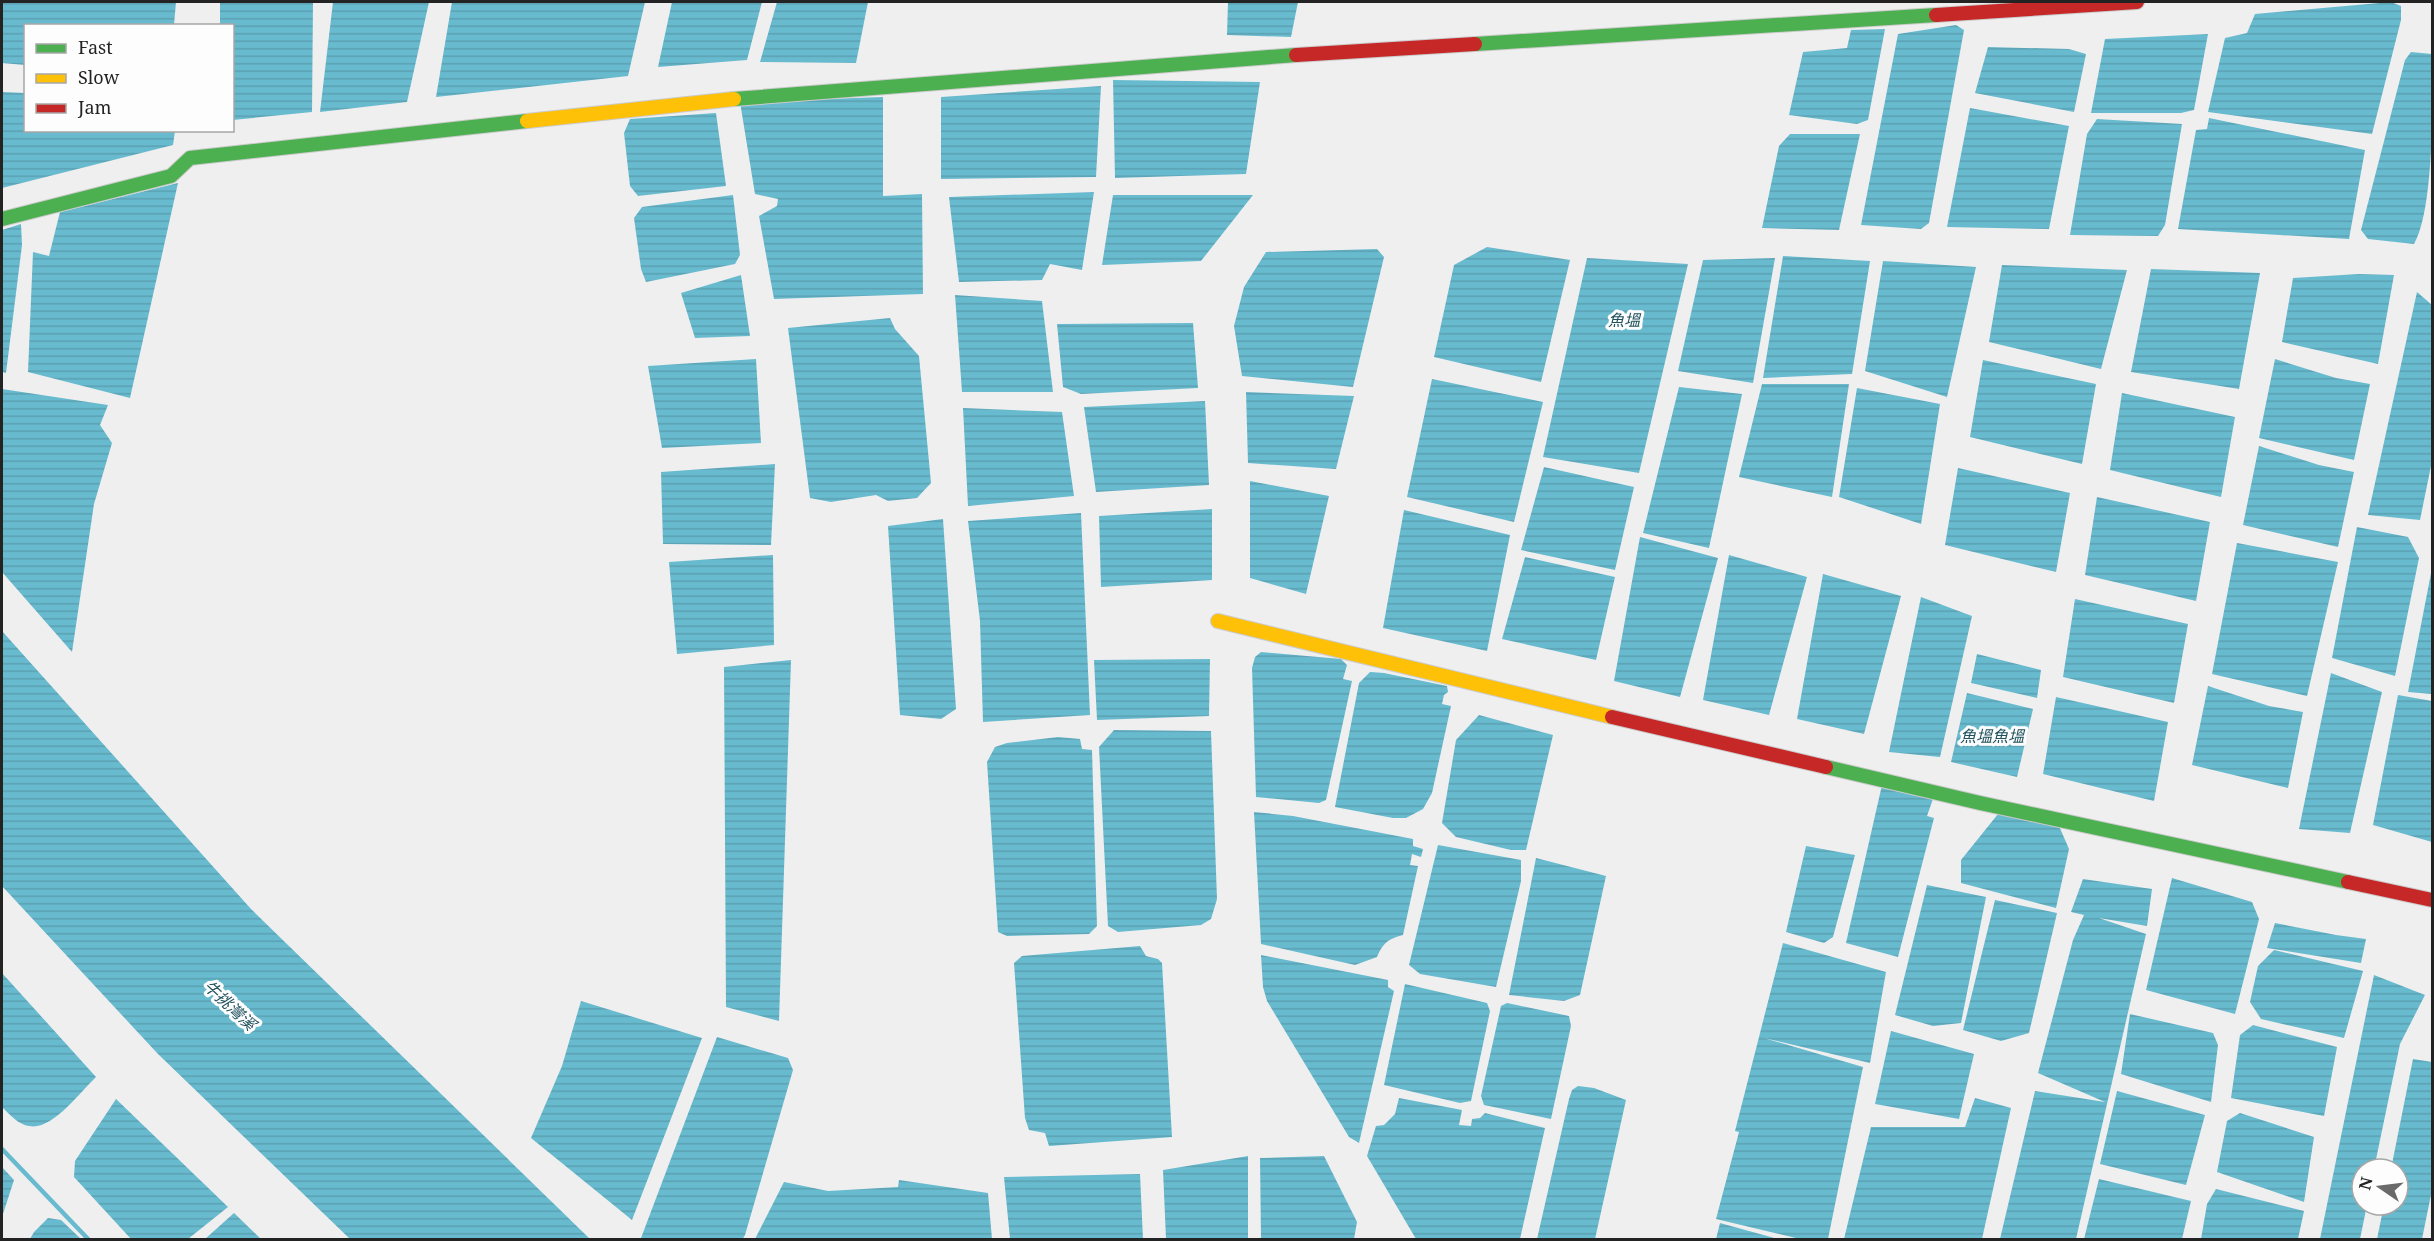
<svg xmlns="http://www.w3.org/2000/svg" width="2434" height="1241" font-family="'Noto Serif','Noto Sans TC',serif">
	<style>
		.water { fill: url(#water-rules) }
		.lines { fill: none; stroke-linecap: round; stroke-linejoin: round }
		.stream { stroke: #68bbce; stroke-width: 4.5 }
		.fast-casing { stroke: #cbcbcc; stroke-width: 16 }
		.slow-casing { stroke: #cbcbcc; stroke-width: 16 }
		.jam-casing { stroke: #cbcbcc; stroke-width: 16 }
		.fast { stroke: #4caf50; stroke-width: 14 }
		.slow { stroke: #ffc107; stroke-width: 14 }
		.jam { stroke: #c62828; stroke-width: 14 }
		.labels { text-anchor: middle; dominant-baseline: central; stroke-width: 6; stroke-linejoin: round; paint-order: stroke }
		.water-label { font-size: 16px; font-style: italic; fill: #21515d; stroke: #fdfdfe }
	</style>
	<defs>
		<pattern id="water-rules" width="6" height="5" patternUnits="userSpaceOnUse" patternTransform="scale(1.5)"><rect width="6" height="5" fill="#68bbce"/><path d="M0 2.5h6" fill="none" stroke="#5aa0b1"/></pattern>
	</defs>
	<rect width="100%" height="100%" fill="#efeff0"/>
	<!-- water -->
	<path class="water" d="M2 2H176L174 25 26 26 25 65 2 63Z
		M220 2H313L312 112 233 120 232 26 220 25Z
		M333 2H429L407 102 320 112Z
		M452 2H645L628 76 436 97Z
		M672 2H762L747 60 658 67Z
		M777 2H868L856 63 760 62Z
		M1228 2H1298L1291 37 1227 35Z
		M2391 2 2401 6V20L2372 134 2208 112 2225 38 2247 33 2255 14Z
		M1956 25 1964 30 1929 223 1921 229 1861 225 1898 34Z
		M1885 29 1868 120 1857 124 1789 115 1803 52 1847 48 1851 30Z
		M2208 34 2194 110 2181 113H2091L2105 39Z
		M1988 47 2069 49 2086 54 2074 112 1975 93Z
		M2411 52 2432 54C2433 100 2434 210 2414 244L2368 239 2361 230 2405 60Z
		M1113 80 1260 82 1246 174 1115 178Z
		M1101 86 1096 177 941 179V97Z
		M2 92 25 93 26 130 175 131 173 145 2 188Z
		M883 97V196L922 194 923 294 774 299 759 216 777 206 778 199 755 194 740 102Z
		M1970 108 2069 126 2049 229 1947 227Z
		M716 113 726 186 638 196 630 186 624 133 630 119Z
		M2209 118 2365 150 2349 239 2178 229 2196 130 2207 129Z
		M2097 119 2182 124 2165 225 2158 236 2070 235 2087 134Z
		M1790 134H1860L1839 230 1762 228 1779 146Z
		M178 183 130 398 28 372 33 252 49 256 60 212Z
		M1094 192 1082 270 1050 264 1042 280 959 282 949 197Z
		M733 195 740 255 735 264 646 282 641 269 634 218 642 207Z
		M1113 195H1253L1201 261 1102 265Z
		M21 224 22 245 6 373 2 372V230Z
		M1487 247 1570 260 1541 382 1434 357 1454 265Z
		M1377 249 1384 257 1353 387 1242 376 1234 326 1244 287 1266 252Z
		M1783 256 1870 261 1852 374 1763 378Z
		M1587 258 1688 264 1639 473 1543 457Z
		M1775 258 1753 383 1678 371 1703 260Z
		M1883 261 1976 267 1947 397 1865 371Z
		M2002 265 2127 270 2101 369 1989 342Z
		M2151 269 2260 273 2239 389 2131 372Z
		M2359 274 2394 275 2378 364 2282 342 2293 278Z
		M741 275 750 336 695 338 681 293Z
		M2417 292 2432 305V461L2420 520 2368 515Z
		M955 295 1042 301 1053 392H962Z
		M890 318 895 329 919 356 931 483 917 498 888 501 876 495 831 502 810 498 788 328Z
		M1193 323 1198 388 1081 394 1063 387 1057 324Z
		M756 359 761 443 662 448 648 366Z
		M2275 359 2336 378 2370 384 2354 460 2259 438Z
		M1983 360 2096 384 2082 464 1970 437Z
		M1432 379 1543 402 1514 522 1407 497Z
		M1762 384H1849L1832 497 1739 477Z
		M1679 387 1742 394 1709 548 1643 533Z
		M1857 388 1940 404 1921 524 1839 497Z
		M2 389 108 405 100 425 112 443 94 504 72 652 2 572Z
		M1246 392 1354 396 1336 469 1248 463Z
		M2122 393 2235 417 2221 497 2110 470Z
		M1205 401 1209 485 1096 492 1084 407Z
		M963 408 1062 412 1074 496 968 506Z
		M2259 446 2319 465 2354 472 2338 547 2243 525Z
		M775 464 771 545 663 544 661 472Z
		M1544 467 1634 487 1615 570 1521 550Z
		M1958 468 2070 493 2056 572 1945 545Z
		M1250 481 1329 496 1306 594 1250 578Z
		M2097 497 2210 522 2196 601 2085 575Z
		M1212 509V580L1101 587 1099 516Z
		M1404 510 1510 535 1487 651 1383 628Z
		M1081 513 1090 715 983 722 980 621 968 521Z
		M943 519 956 709 941 719 900 715 888 526Z
		M2357 527 2408 537 2419 558 2395 676 2332 658Z
		M1640 537 1718 558 1680 697 1614 681Z
		M2237 543 2338 562 2307 696 2212 674Z
		M773 555 774 645 677 654 669 562Z
		M1729 555 1807 577 1769 715 1703 700Z
		M1525 557 1615 577 1596 660 1502 639Z
		M2432 568V694L2408 692Z
		M1823 574 1901 596 1864 734 1797 719Z
		M1921 597 1972 616 1940 757 1889 752Z
		M2075 599 2188 624 2174 703 2063 677Z
		M2 631 251 909 590 1239H350L158 1054 2 886Z
		M1261 652 1341 659 1347 665 1343 679 1352 681 1326 800 1319 803 1256 797 1252 668 1255 657Z
		M1977 654 2041 670 2037 698 1971 683Z
		M1210 659 1209 716 1097 720 1094 660Z
		M791 660 779 1021 726 1007 724 667Z
		M1370 672 1384 673 1447 686 1448 692 1444 695 1442 704 1451 706 1432 793 1423 809 1406 818H1393L1335 807 1359 683Z
		M2331 673 2382 692 2350 833 2299 829Z
		M2208 686 2269 706 2303 712 2288 788 2192 765Z
		M1967 693 2033 709 2017 777 1951 762Z
		M2398 695 2432 701V842L2373 825Z
		M2056 697 2168 722 2154 801 2043 774Z
		M1479 715 1553 735 1526 850H1511L1456 837 1442 823 1456 740Z
		M1114 730 1211 731 1217 899 1211 919 1201 925 1118 932 1108 926 1099 747Z
		M1058 737 1080 739 1082 749 1092 750 1097 926 1089 934 1007 936 998 932 987 762 995 747 1007 743Z
		M1882 785 1934 796 1927 816 1934 818 1898 957 1846 943Z
		M1254 812 1293 816 1413 839V846L1423 849 1421 857 1412 854 1410 865 1418 866 1403 935C1388 939 1383 943 1377 957L1355 965 1261 944Z
		M1998 814 2059 826 2069 849 2056 908 1961 883V860Z
		M1438 845 1521 860V881L1496 987 1420 974 1409 965Z
		M1806 846 1855 855 1833 937 1824 943 1786 932Z
		M1536 858 1606 876 1580 995 1564 1001 1509 995Z
		M2172 878 2252 902 2259 919 2235 1014 2146 990Z
		M2083 879 2152 889 2147 926 2099 918 2146 934 2076 1239H2000L2035 1091 2105 1102 2038 1073 2073 940 2084 915 2071 912Z
		M1927 885 1986 897 1961 1023 1933 1026 1895 1015Z
		M1995 900 2057 913 2029 1033 2001 1041 1963 1030Z
		M2275 923 2336 935 2366 939 2361 963 2267 948Z
		M1783 943 1886 972 1870 1063 1764 1038 1863 1067 1828 1239H1800L1716 1219 1739 1132 1735 1131Z
		M1140 946 1146 956 1158 959 1162 963 1172 1137 1049 1146 1045 1133 1029 1130 1025 1118 1014 963 1022 956Z
		M2274 950 2363 971 2344 1038 2261 1019 2250 1002 2258 966Z
		M1261 955 1388 980V987L1394 991 1359 1143 1349 1137 1267 1001 1263 987Z
		M2 973 96 1077C80 1092 52 1131 29 1126 19 1125 9 1114 2 1107Z
		M2374 975 2425 995 2400 1044 2374 1169H2362V1205H2367L2360 1239H2320Z
		M1405 984 1487 1003 1490 1011 1471 1101 1460 1103 1384 1085Z
		M581 1001 702 1038 632 1220 531 1138 562 1066Z
		M1507 1003 1569 1016 1571 1026 1551 1119 1484 1105 1481 1096 1501 1006Z
		M2130 1014 2213 1033 2218 1045 2211 1102 2121 1074Z
		M2253 1025 2337 1047 2324 1116 2231 1098 2240 1035Z
		M1891 1031 1974 1054 1959 1119 1875 1104Z
		M717 1037 788 1058 793 1070 745 1235 742 1240 642 1239 641 1238Z
		M2413 1059 2432 1062V1190L2422 1239H2377L2384 1205H2398V1169H2391Z
		M1578 1086 1594 1088 1626 1100 1595 1239H1537L1569 1099 1572 1090Z
		M2117 1091 2205 1115 2186 1185 2100 1164Z
		M1399 1098 1462 1110 1459 1125 1471 1126 1472 1119 1480 1118 1485 1113 1545 1128 1520 1239H1416L1367 1156 1376 1126 1384 1125 1395 1114Z
		M1975 1098 2011 1108 1982 1239H1844L1871 1127H1965Z
		M116 1099 228 1207 188 1239H131L74 1177 75 1161Z
		M2240 1113 2314 1137 2304 1202 2217 1172 2227 1121Z
		M1248 1156V1239H1166L1163 1170Z
		M1324 1156 1357 1222 1354 1239H1261L1260 1158Z
		M2 1167 14 1180 2 1217Z
		M1140 1174 1143 1239H1010L1004 1177Z
		M2099 1179 2191 1201 2182 1239H2084Z
		M899 1180 988 1193 992 1239H755L784 1182 828 1191 898 1187Z
		M2216 1189 2304 1211 2298 1239H2201L2207 1204Z
		M234 1213 261 1239H205Z
		M48 1218 61 1220 81 1239H30L34 1232Z
		M1720 1223 1778 1239H1716Z"/>
	<g class="lines">
		<!-- stream -->
		<path class="stream" d="M2 1149 89 1240"/>
		<defs>
			<path id="fast" d="M1475 44 1936 15
				M734 99 1296 55
				M2 219 171 176 190 158 527 121
				M1826 767 1980 803 2348 882"/>
			<path id="slow" d="M527 121 734 99
				M1218 621 1612 717"/>
			<path id="jam" d="M1936 15 2137 2
				M1296 55 1475 44
				M1612 717 1826 767
				M2348 882 2432 900"/>
		</defs>
		<!-- fast casing -->
		<use href="#fast" class="fast-casing"/>
		<!-- slow casing -->
		<use href="#slow" class="slow-casing"/>
		<!-- jam casing -->
		<use href="#jam" class="jam-casing"/>
		<!-- fast -->
		<use href="#fast" class="fast"/>
		<!-- slow -->
		<use href="#slow" class="slow"/>
		<!-- jam -->
		<use href="#jam" class="jam"/>
	</g>
	<g class="labels">
		<!-- water labels -->
		<g class="water-label">
			<text x="1624" y="320">魚塭</text>
			<text x="1992" y="736">魚塭魚塭</text>
			<text transform="translate(230 1005) rotate(43)">牛挑灣溪</text>
		</g>
	</g>
	<!-- border -->
	<rect width="2434" height="1241" fill="none" stroke="#232324" stroke-width="6"/>
	<!-- legend -->
	<rect x="24" y="24" width="210" height="108" fill="#fdfdfe" stroke="#a6a6a7" stroke-width="1.5"/>
	<rect x="36" y="44" width="30" height="9" fill="#4caf50" stroke="#a6a6a7" stroke-width="1.5"/>
	<text x="78" y="54" font-size="18" fill="#232324">Fast</text>
	<rect x="36" y="74" width="30" height="9" fill="#ffc107" stroke="#a6a6a7" stroke-width="1.5"/>
	<text x="78" y="84" font-size="18" fill="#232324">Slow</text>
	<rect x="36" y="104" width="30" height="9" fill="#c62828" stroke="#a6a6a7" stroke-width="1.5"/>
	<text x="78" y="114" font-size="18" fill="#232324">Jam</text>
	<!-- north arrow -->
	<g transform="translate(2380 1187) rotate(284)"><circle r="28" fill="#fdfdfe" stroke="#a6a6a7" stroke-width="1.5"/>
	<path d="M0-4.5L10 22L0 15L-10 22Z" fill="#6a6a6b"/>
	<text y="-9" font-size="16" font-weight="bold" text-anchor="middle" fill="#232324">N</text>
	</g>
</svg>
